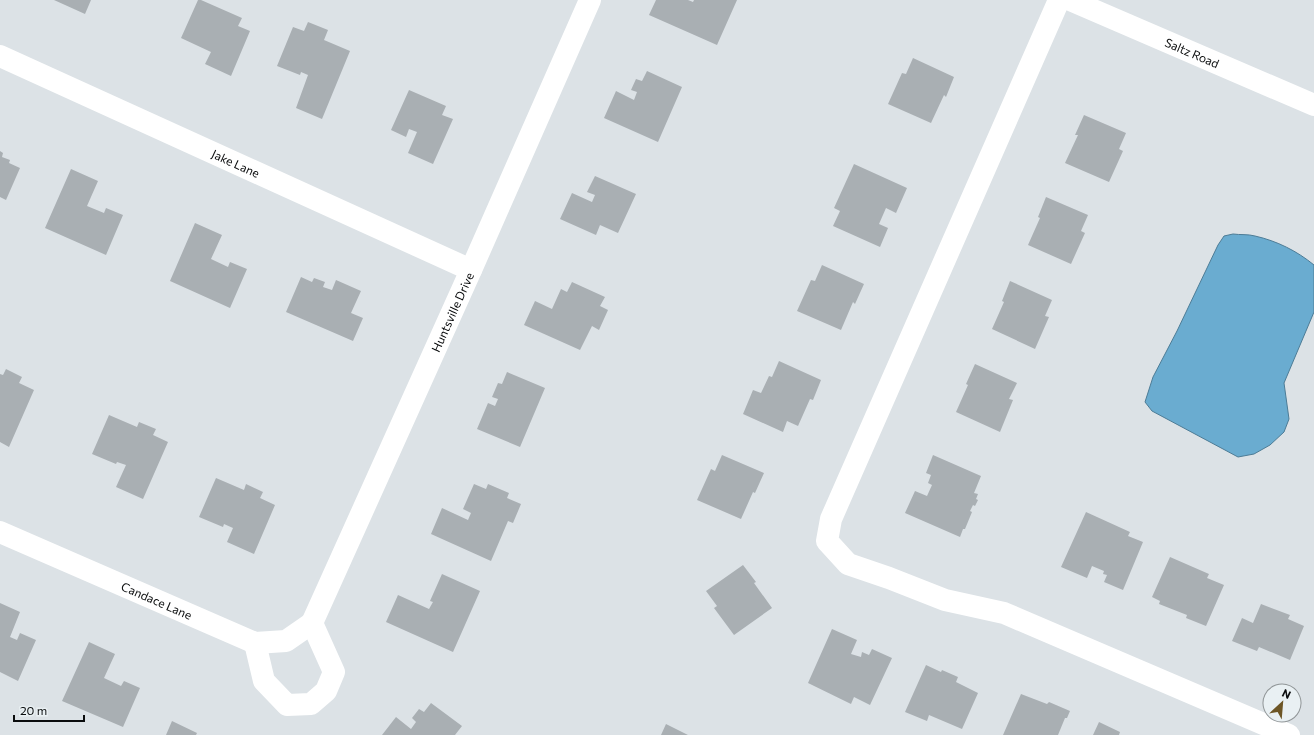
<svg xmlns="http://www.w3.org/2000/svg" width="1314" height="735" font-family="Commissioner,sans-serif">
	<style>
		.water { fill: #6aacd0; stroke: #4d7c96 }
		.building { fill: #a9afb3 }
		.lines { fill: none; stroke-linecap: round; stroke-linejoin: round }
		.minor { stroke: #fff; stroke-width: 22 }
		.labels { text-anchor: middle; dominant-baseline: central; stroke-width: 3; stroke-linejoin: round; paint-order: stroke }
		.street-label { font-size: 12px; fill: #0a0c0d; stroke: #e9f0f3 }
	</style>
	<rect width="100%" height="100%" fill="#dce2e6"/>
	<!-- water -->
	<path class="water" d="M1233 234C1240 235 1248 234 1255 236 1277 241 1297 251 1314 265V312L1284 383 1289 419 1284 432 1270 445 1254 454 1238 457 1152 411 1145 402 1153 377 1177 331 1218 245 1224 236Z"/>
	<!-- building -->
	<path class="building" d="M54 0H91L85 14Z
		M198 0H201L242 18 238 26 250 31 231 76 205 64 211 52 181 38Z
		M656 0H688L693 2 694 0H737L717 45 649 15Z
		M308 22 328 30 324 40 350 51 322 119 296 108 308 75 301 72 300 75 277 66 293 27 304 31Z
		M913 58 954 77 946 97 944 95 931 123 888 104 902 73 906 74Z
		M647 71 682 87 658 142 604 118 616 91 634 100 637 92 631 90 636 79 642 81Z
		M409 90 446 106 442 115 453 119 433 164 408 153 417 132 409 129 406 137 391 130Z
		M1084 115 1126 133 1119 149 1123 151 1109 182 1065 163 1078 135H1075Z
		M0 151 3 153 2 157 10 160 9 163 20 168 6 200 0 197Z
		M854 164 907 188 896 213 886 208 879 224 888 228 880 247 833 226 840 211 834 208Z
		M71 169 98 181 87 206 104 213 106 208 123 215 106 255 45 228Z
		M595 176 636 194 618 233 600 225 596 235 560 219 572 193 592 202 595 195 587 192Z
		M1046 197 1088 215 1081 231 1085 233 1071 264 1028 245 1040 218 1038 217Z
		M195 223 222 235 211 259 228 267 230 262 247 269 230 308 170 281Z
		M822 265 864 284 855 304 853 302 841 330 797 311 811 280 815 281Z
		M301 277 312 282 314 278 325 282 323 287 332 290 336 280 361 291 351 313 363 318 353 341 286 312Z
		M1010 281 1052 300 1045 316 1049 317 1035 349 992 329 1004 302 1002 301Z
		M572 282 605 297 600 306 608 310 599 330 592 326 580 350 524 325 535 301 552 309 561 289 567 292Z
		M779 361 821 380 813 400 810 399 798 426 787 421 783 432 743 414 753 390 761 393 769 376 772 377Z
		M975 364 1017 383 1009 399 1013 400 1000 432 956 412 968 385 966 384Z
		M6 369 22 377 19 383 34 390 9 447 0 442V374L3 375Z
		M507 372 545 388 520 447 477 429 488 403 495 406 498 399 492 397 498 383 502 384Z
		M109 415 137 427 139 422 156 429 153 435 168 442 143 499 116 487 126 465 117 462 116 464 92 454Z
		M722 455 764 473 755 493 753 492 741 519 697 500 711 469 715 471Z
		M933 455 981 476 974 493 978 494 976 499 978 500 975 506 973 505 970 511 972 512 965 529H963L960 537 905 513 915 491 927 496 932 485 928 483 931 475 926 473Z
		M216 478 244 490 246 484 263 492 260 498 275 505 254 554 227 542 233 528 224 524 223 527 199 517Z
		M474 484 486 489 488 484 509 493 507 498 521 504 513 523 508 521 491 561 431 534 442 508 468 520 471 513 463 509Z
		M1086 512 1130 532 1128 536 1143 542 1123 590 1104 582 1107 575 1103 574 1104 571 1092 566 1087 578 1061 567Z
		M1170 557 1209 574 1207 578 1224 585 1206 626 1186 618 1187 615 1159 604 1160 601 1152 597Z
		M743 565 756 582 754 583 772 608 734 635 714 608 717 606 706 591Z
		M442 574 480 591 453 652 386 622 398 595 429 609 433 602 430 601Z
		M0 603 20 612 10 637 17 640 20 633 36 640 18 681 0 672Z
		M1261 604 1290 615 1288 619 1304 626 1290 660 1259 647 1257 651 1232 641 1242 618 1253 623Z
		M832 629 857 640 851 654 861 657 862 652 869 655 872 649 892 658 870 705 854 697 851 704 808 683Z
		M89 642 115 654 104 678 121 686 124 681 140 688 123 727 62 701Z
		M926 665 941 672 942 670 958 677 956 682 978 693 962 729 929 715 927 721 905 712Z
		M1021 694 1047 704 1049 702 1070 711 1067 718H1065L1058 735H1003Z
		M431 703 462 726 455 735H382L396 717 411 729 416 722 412 718 419 709 424 712Z
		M172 721 197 733 196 735H166Z
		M1099 722 1120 732 1119 735H1093Z
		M666 724 688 735H661Z"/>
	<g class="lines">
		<!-- minor -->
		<g class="minor">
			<path d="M1059 0 831 519 827 541 848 564 889 578 945 600 1004 613 1289 735"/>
			<path id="s1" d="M1070 0 1314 105"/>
			<path id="s2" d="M0 56 471 270"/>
			<path id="s3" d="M0 532 255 643 286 641 312 623"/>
			<path id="s4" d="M312 623 471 270 590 0"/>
			<path d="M255 643 264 681 287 705 311 704 326 691 334 672 312 623"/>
		</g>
	</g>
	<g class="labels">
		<!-- street labels -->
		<g class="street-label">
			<text stroke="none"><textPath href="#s1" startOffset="133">Saltz Road</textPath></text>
			<text stroke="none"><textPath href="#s2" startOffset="259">Jake Lane</textPath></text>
			<text stroke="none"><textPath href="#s4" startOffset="341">Huntsville Drive</textPath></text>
			<text stroke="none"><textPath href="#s3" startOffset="171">Candace Lane</textPath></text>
		</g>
	</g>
	<!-- north arrow -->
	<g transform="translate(1282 703) rotate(26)"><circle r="19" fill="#e9f0f3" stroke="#909597"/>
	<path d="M0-3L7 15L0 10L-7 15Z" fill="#6d5626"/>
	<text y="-6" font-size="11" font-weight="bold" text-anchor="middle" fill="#0a0c0d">N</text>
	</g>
	<!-- scale -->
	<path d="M14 715v6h70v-6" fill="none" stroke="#0a0c0d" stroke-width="2"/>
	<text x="20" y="715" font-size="12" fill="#0a0c0d" stroke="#e9f0f3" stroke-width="3" paint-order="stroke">20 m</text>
</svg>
